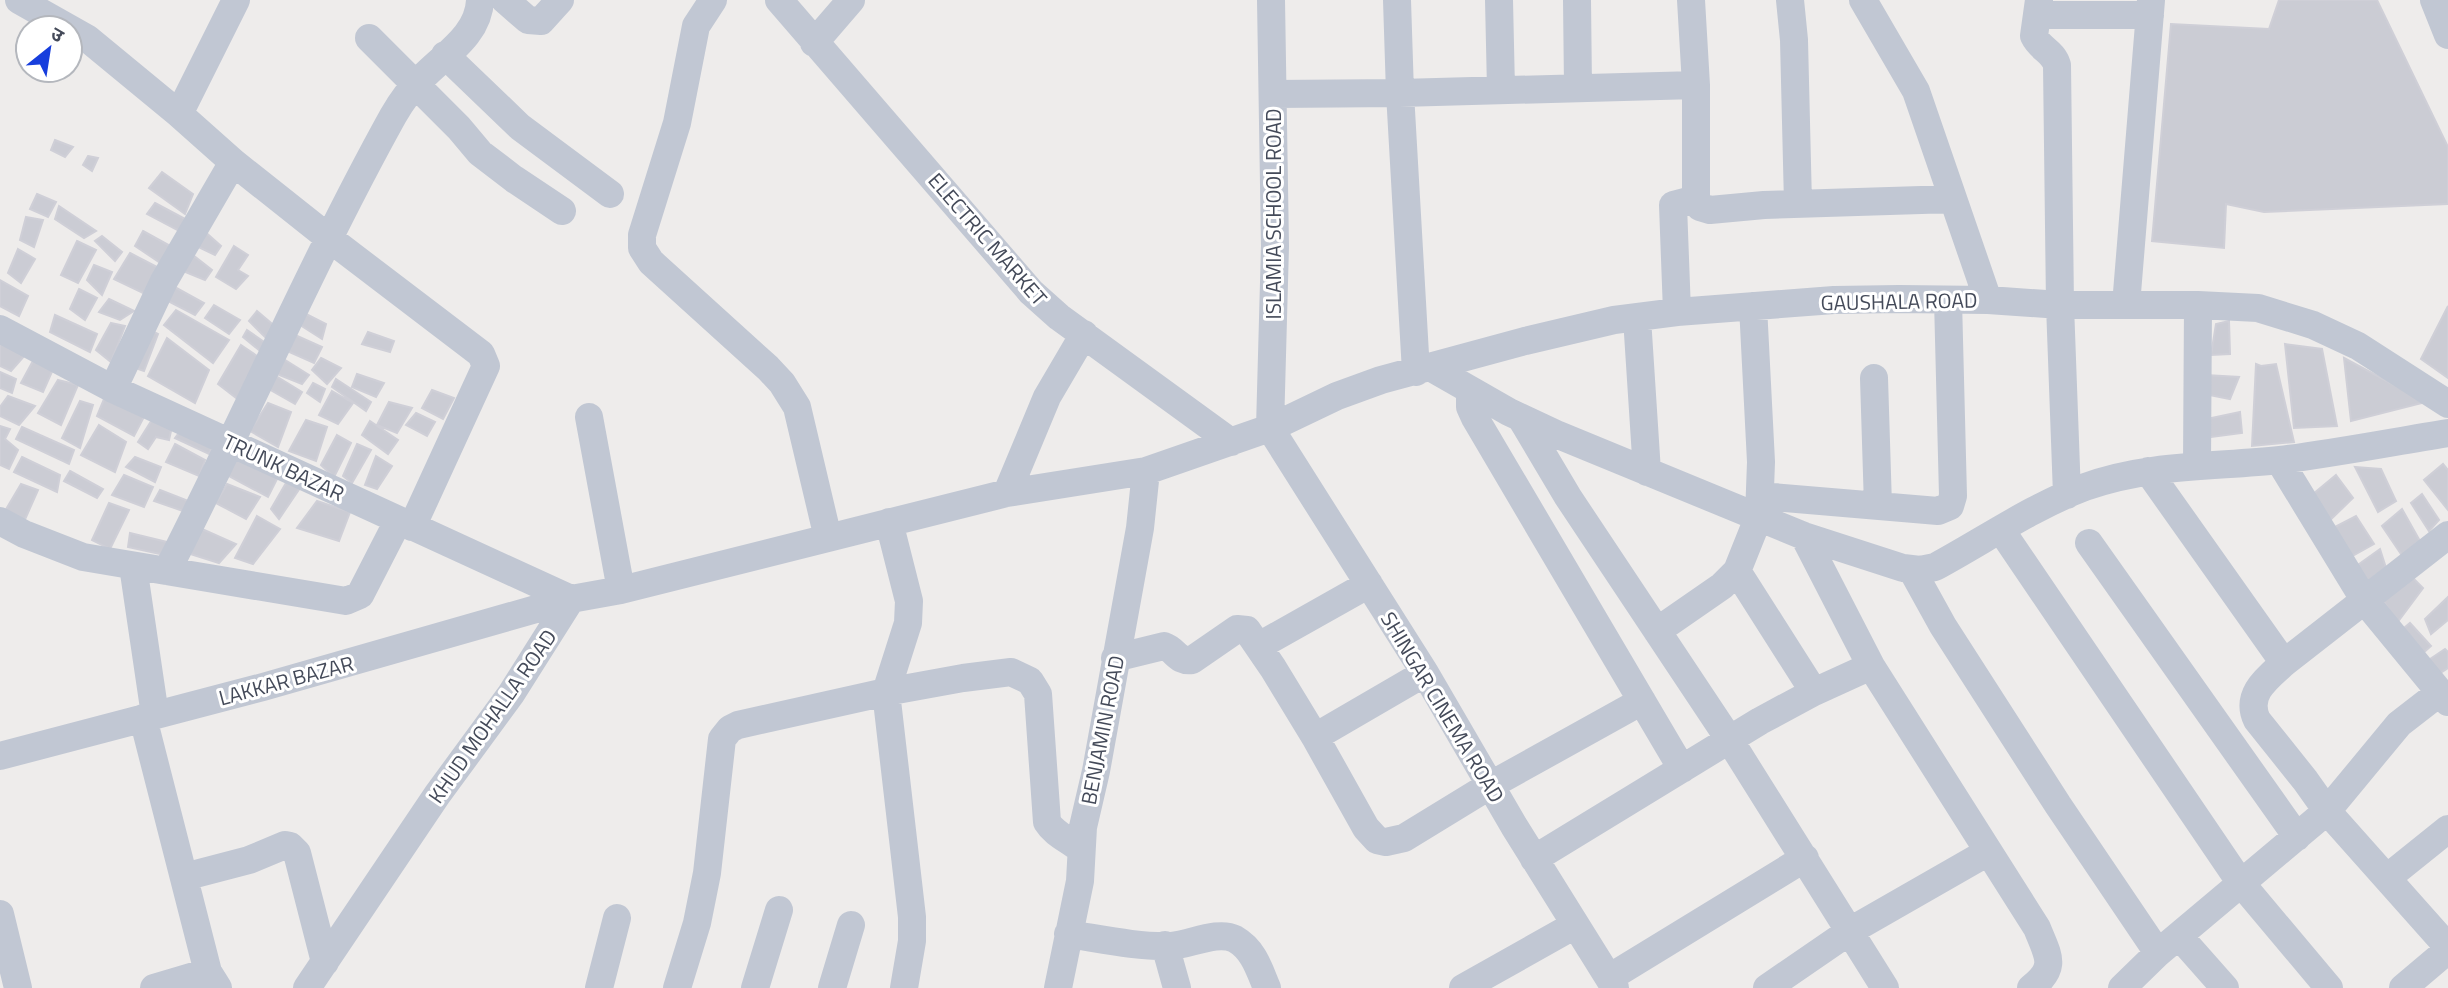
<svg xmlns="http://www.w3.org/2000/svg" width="2448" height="988" font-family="'Titillium Web','Noto Sans Devanagari',sans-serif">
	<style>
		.building { fill: #cbccd4; stroke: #cfcfd7; stroke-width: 2 }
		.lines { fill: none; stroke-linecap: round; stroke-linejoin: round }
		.minor { stroke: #c1c7d3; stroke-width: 28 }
		.labels { text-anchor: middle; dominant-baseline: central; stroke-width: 6; stroke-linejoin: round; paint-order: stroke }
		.street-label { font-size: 21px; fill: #444a59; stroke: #fff }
	</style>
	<rect width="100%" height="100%" fill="#eeeceb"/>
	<!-- building -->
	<path class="building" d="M2279 0H2377L2448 147V204L2264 212 2226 204 2224 248 2152 241 2171 24 2269 29Z
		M55 140 73 147 65 157 51 150Z
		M88 156 98 158 92 171 83 165Z
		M162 172 193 194 185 214 149 188Z
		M37 194 56 202 48 217 30 209Z
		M155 203 187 220 181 232 147 214Z
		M59 206 96 231 84 238 55 219Z
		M26 217 43 220 34 247 20 240Z
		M203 230 221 246 215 255 190 243Z
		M143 231 172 247 162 264 135 246Z
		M102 236 122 252 115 261 95 241Z
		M77 241 96 250 78 283 61 275Z
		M234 246 248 255 238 270 248 276 236 289 216 277Z
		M18 249 35 259 21 283 8 273Z
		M189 252 212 270 205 280 178 269Z
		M130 253 157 267 145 294 114 279Z
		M94 265 112 272 102 295 87 280Z
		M0 280 28 296 19 316 0 306Z
		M171 285 204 303 195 315 166 300Z
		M79 289 97 298 85 320 70 309Z
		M109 299 134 311 120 320 99 312Z
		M214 305 240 320 229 334 205 318Z
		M2448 306V378L2421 359Z
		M176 310 229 340 213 363 164 325Z
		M257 311 277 328 269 341 249 321Z
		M306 314 326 324 322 339 300 325Z
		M55 315 97 334 90 352 50 332Z
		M2229 321 2230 354 2211 355 2216 324Z
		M111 323 125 326 111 362 96 350Z
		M148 329 158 334 144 371 132 367Z
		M247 330 270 346 265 355 243 337Z
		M368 332 394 341 390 352 362 344Z
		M295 335 322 347 314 363 285 350Z
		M0 338 26 354 11 371 0 366Z
		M167 338 209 370 195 403 148 376Z
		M2285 344 2322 349 2337 426 2294 428Z
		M241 345 263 360 240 401 218 384Z
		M282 358 309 375 302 384 272 372Z
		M321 358 341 368 327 384 312 370Z
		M2344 358 2426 402 2351 421Z
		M34 359 55 365 43 392 21 383Z
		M2256 364 2261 366 2276 364 2294 442 2252 446Z
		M0 372 16 379 12 393 0 388Z
		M357 374 384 383 376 397 352 387Z
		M2205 375 2239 377 2230 399 2209 395Z
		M276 376 302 392 295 404 269 389Z
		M336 379 371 402 366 411 332 387Z
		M58 380 78 385 61 425 38 413Z
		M313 383 325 389 320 402 307 393Z
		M432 390 454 398 443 419 422 408Z
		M332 391 353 403 338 424 319 415Z
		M106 394 146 413 134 436 97 416Z
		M8 396 35 406 19 425 0 416V407Z
		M80 401 93 405 80 448 62 438Z
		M389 402 412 408 397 433 377 425Z
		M268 403 291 412 278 447 250 431Z
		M2240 412 2242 433 2203 438 2211 418Z
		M416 413 435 422 427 436 406 425Z
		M155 415 173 422 169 440 156 437 148 449 138 442Z
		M306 420 327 427 316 461 289 451Z
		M370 421 398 440 388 454 362 435Z
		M99 425 126 442 115 472 81 455Z
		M0 426 10 429 5 439 18 450 9 469 0 465Z
		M22 427 74 450 69 464 16 439Z
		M181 430 213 445 209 454 175 438Z
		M337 435 351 443 334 477 321 465Z
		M175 444 205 460 199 476 166 462Z
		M357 444 371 450 352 483 343 476Z
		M234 455 278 477 268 497 227 475Z
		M376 456 392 466 377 489 365 485Z
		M22 457 60 475 57 492 14 472Z
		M135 457 161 467 155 482 126 467Z
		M2443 464 2448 470V510L2424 480Z
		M2355 467 2381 469 2396 501 2378 512Z
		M70 471 103 489 97 498 64 481Z
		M124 475 153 487 144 507 112 495Z
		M2336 475 2353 498 2327 523 2313 494Z
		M286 483 300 488 279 519 271 509Z
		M21 484 38 490 23 524 5 511Z
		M227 484 260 497 246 519 216 503Z
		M160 490 191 502 186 512 154 501Z
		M2422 494 2439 520 2429 531 2411 503Z
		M317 501 350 512 339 541 297 528Z
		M109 503 129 510 110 549 92 540Z
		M2402 509 2420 541 2403 557 2382 526Z
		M257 516 280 529 253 564 235 558Z
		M2356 516 2374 544 2349 558 2333 528Z
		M202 529 236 544 219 563 184 552Z
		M130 533 171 543 165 555 128 547Z
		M2380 549 2386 568 2366 583 2355 567Z
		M2411 576 2423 588 2397 623 2383 600Z
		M2448 597V620L2431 634 2425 619Z
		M2410 623 2431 646 2421 655 2398 633Z
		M2445 649 2448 652V668L2434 677 2427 661Z"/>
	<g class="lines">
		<!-- minor -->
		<path class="minor" d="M19 0 88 39 179 114 233 162 330 239 481 354 486 366 412 527
			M505 0 528 20 541 21 560 0
			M713 0 696 26 677 123 642 235V248L651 262 768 368 782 383 797 407 828 538
			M779 0 1031 292 1059 317 1231 442
			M1271 0 1275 246 1270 428 1425 673 1514 826 1615 988
			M1397 0 1400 93 1416 372
			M1499 0 1501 89
			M1577 0 1578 87
			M1691 0 1696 85V199L1700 207 1710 210 1764 205 1953 199
			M1790 0 1794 40 1798 204
			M1863 0 1916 91 1988 300
			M2039 0 2034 36C2040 49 2053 51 2057 65L2060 305 2067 495
			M2434 0 2448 35
			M2038 15H2150
			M369 38 459 128 480 153 514 179 562 211
			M814 43 851 0
			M445 55 520 127 610 194
			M1273 94 1400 93 1696 85
			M179 114 236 0
			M2126 305 2151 0
			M1677 312 1673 205 1696 199
			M1637 318 1647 472
			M0 329 113 389 571 599
			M1432 368 1509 412 1556 434 1804 536 1903 568 1920 570 1935 567C1985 540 2032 507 2085 487 2148 464 2214 467 2280 460 2336 453 2392 442 2448 433
			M1874 378 1878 506
			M113 389 164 281 233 162
			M1470 391V407L1475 418 1682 769
			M589 417 621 590
			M1521 418 1568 497 1729 739 1885 988
			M2279 460 2365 601 2448 702
			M2197 464 2198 305
			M2148 471 2284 663
			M1007 493 1047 397 1084 334
			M1761 496 1938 511 1950 506 1953 496 1948 300
			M0 521 24 534 83 557 346 601 360 595 398 521
			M889 522 909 601 908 623 886 692 912 917V941L904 988
			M2001 530 2240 882 2329 988
			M2448 535 2284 663C2266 679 2245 695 2257 720L2305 780 2327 811 2448 947
			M1804 536 1871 666 2037 928C2048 956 2058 967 2031 988
			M2089 543 2297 837
			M133 566 155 715
			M1912 570 1943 626 2058 805 2158 953 2327 811 2399 724 2439 693
			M167 571C244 421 311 264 393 116 401 102 410 89 422 78 444 55 479 35 480 0
			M1737 571 1814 692
			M1657 631 1722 586 1737 571 1759 516 1761 462 1753 306
			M1259 646 1369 584
			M1115 658 1164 646C1176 650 1177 662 1192 660L1237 629 1247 630 1273 668 1315 737 1425 673
			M143 718 208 972 218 988
			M1315 737 1366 828 1377 840 1386 842 1404 838 1489 786 1642 701
			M0 756 263 687 571 599 621 590 1007 493 1146 471 1270 428 1337 396 1381 380 1525 341 1614 320 1677 312 1834 300 1899 299 1988 300 2060 305H2198L2258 308 2313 325 2358 346 2448 404
			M1534 859 1760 721 1814 692 1871 666
			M184 877 249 860 285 845 290 846 297 853 325 962
			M2387 878 2448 829
			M0 914 18 988
			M1068 934C1101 939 1137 947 1171 946 1190 945 1217 930 1235 939 1254 950 1259 969 1267 988
			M2179 936 2225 988
			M1165 945 1177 988
			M1609 978 1805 858
			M154 988 208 972
			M307 988 437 795 511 694 571 599
			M599 988 617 918
			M677 988 697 923 707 873 722 739 730 729 738 725 886 692 963 678 1011 672 1030 681 1038 694 1047 822C1055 835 1070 840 1081 850
			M755 988 779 910
			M832 988 851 925
			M1058 988 1080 881 1083 827 1096 771 1140 528 1146 471
			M1463 988 1575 925
			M1767 988 1850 931 1988 852
			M2122 988 2158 953
			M2403 988 2448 950"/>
	</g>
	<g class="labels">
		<!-- street labels -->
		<g class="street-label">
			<text transform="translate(1273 214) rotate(-90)">ISLAMIA SCHOOL ROAD</text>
			<text transform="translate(988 239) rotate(49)">ELECTRIC MARKET</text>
			<text transform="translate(1899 301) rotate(-1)">GAUSHALA ROAD</text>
			<text transform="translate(284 467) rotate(25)">TRUNK BAZAR</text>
			<text transform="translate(286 680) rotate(-15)">LAKKAR BAZAR</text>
			<text transform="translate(1443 707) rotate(59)">SHINGAR CINEMA ROAD</text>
			<text transform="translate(492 716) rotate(-55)">KHUD MOHALLA ROAD</text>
			<text transform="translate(1102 730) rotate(-79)">BENJAMIN ROAD</text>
		</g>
	</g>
	<!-- north arrow -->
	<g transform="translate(49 49) rotate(30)"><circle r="33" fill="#ffffff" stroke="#b4b7bd" stroke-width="2"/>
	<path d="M0-5L12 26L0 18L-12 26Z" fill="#173edd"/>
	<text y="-10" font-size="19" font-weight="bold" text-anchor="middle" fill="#444a59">उ</text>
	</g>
</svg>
